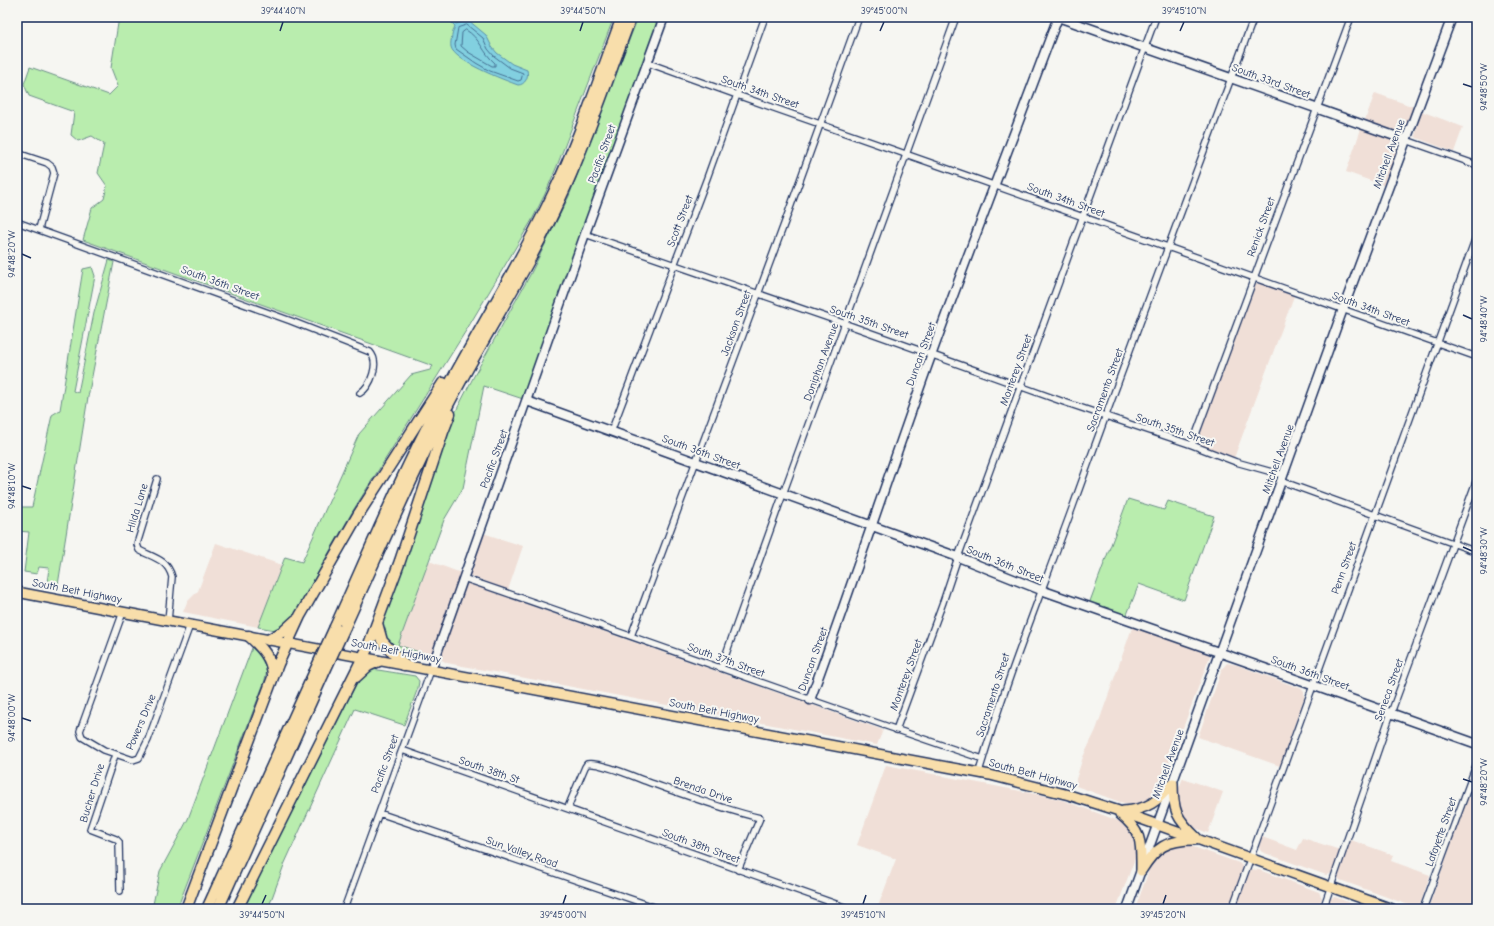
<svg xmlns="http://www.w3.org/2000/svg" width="1494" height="926" font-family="'Comic Neue',sans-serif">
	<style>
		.built { fill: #f0dfd7 }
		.green { fill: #b9edae; stroke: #6a8e86 }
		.water { fill: #82d0e0; stroke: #5990ac }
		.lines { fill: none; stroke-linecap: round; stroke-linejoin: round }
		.shore { stroke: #446f92; stroke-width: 1 }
		.street-casing { stroke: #1b2f5e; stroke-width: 8 }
		.secondary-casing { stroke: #1b2f5e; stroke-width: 11 }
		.primary-casing { stroke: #1b2f5e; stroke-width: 12 }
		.highway-casing { stroke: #1b2f5e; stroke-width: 13 }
		.street { stroke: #f6f6f2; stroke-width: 5.5 }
		.secondary { stroke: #f6f6f2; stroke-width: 8 }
		.primary { stroke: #f8deab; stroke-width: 9 }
		.highway { stroke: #f8deab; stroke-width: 10 }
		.highway-bridge-casing { stroke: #1b2f5e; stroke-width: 13; stroke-linecap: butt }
		.highway-bridge { stroke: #f8deab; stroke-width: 10 }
		.ticks { fill: none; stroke: #1b2f5e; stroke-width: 1.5 }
		.labels { text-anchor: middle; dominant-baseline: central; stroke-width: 4; stroke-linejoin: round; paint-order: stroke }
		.street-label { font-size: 11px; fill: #1b2f5e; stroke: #f6f6f2 }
		.neatline { fill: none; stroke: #1b2f5e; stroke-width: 1.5 }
		.ticks-label { font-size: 10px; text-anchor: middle; fill: #1b2f5e }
	</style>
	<rect width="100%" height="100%" fill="#f6f6f2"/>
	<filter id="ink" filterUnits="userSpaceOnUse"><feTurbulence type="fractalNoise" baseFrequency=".025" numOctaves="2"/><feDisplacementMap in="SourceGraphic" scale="8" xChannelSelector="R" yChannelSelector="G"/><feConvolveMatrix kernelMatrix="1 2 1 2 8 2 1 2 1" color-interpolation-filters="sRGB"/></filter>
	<g filter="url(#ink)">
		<!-- built -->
		<path class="built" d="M1375 93 1414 107 1407 124 1401 131 1397 132 1365 120Z
			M1421 111 1463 127 1454 152 1417 138 1415 136Z
			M1361 129 1395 141 1397 144 1398 149 1385 186 1346 172Z
			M1257 284H1261L1294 296 1234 458 1201 447 1198 445V439L1255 285Z
			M483 533 523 546 508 590 469 575V572Z
			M216 543 282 565 258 627 183 612 187 602 198 591Z
			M429 561 461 573 431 656 398 645Z
			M466 584H470L883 730 877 745 447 663 440 659V654L464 586Z
			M1133 625 1209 654 1210 656 1160 789 1151 801 1137 806 1120 802 1076 786V779L1083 757 1096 730Z
			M1227 663 1237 665 1302 689 1304 691V698L1280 766 1198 737 1222 669Z
			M886 765 1051 797 1065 801 1119 821 1125 824 1135 835 1137 849 1136 856 1116 909H877L896 859 857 845Z
			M1183 778 1223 792 1208 833 1190 826 1178 810 1177 799 1178 790Z
			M1468 797 1477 801V909H1428Z
			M1262 837 1297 850 1303 838 1340 850 1333 871 1330 874 1326 875 1262 852 1260 850 1259 846Z
			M1351 840 1393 855 1391 861 1430 875 1420 905 1414 907 1340 880 1338 878V875Z
			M1185 844 1239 863 1242 866 1243 871 1229 909H1135L1152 862 1163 848Z
			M1251 869 1259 870 1319 892 1322 898 1318 909H1236L1249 873Z
			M1335 897 1366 909H1326L1328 901 1331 898Z"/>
		<!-- green -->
		<path class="green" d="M119 17H614L557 166 545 194 532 220 467 329 354 509 323 563 296 615 282 629 275 630 258 627 285 557 302 562 359 434 411 375 430 370 433 366 83 240 92 208 104 199 107 186 98 173 104 144 92 136 78 141 71 135 74 112 29 96 24 84 30 67 109 95 118 86 111 68Z
			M638 17H661L523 399 484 386 463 488 444 520 398 645 431 656 429 657 397 650 387 643 381 624 456 411 474 376 530 275 569 196Z
			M109 260 114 262 88 397 58 585 47 583 49 568 39 567 37 574 24 572 29 532 17 531V493L19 495V507H32L52 415 60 410 83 269 92 267 95 276 73 391 78 393 94 313Z
			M1128 499 1164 510 1168 501 1214 516 1184 600 1139 584 1126 617 1089 604Z
			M252 648C268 658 269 666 264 683L177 909H152L160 871 188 819Z
			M372 669 415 676 419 681 418 688 404 725 355 709 284 865 268 909H243L358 680Z"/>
		<!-- water -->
		<path class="water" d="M446 17H448L456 24 468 20 486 35 492 47 497 53 512 64 527 70C529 77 525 85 518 85 504 80 454 61 451 47 450 41 453 31 455 26Z"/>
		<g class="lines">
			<!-- shore -->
			<path class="shore" d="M467 25 483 38 488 49 494 56 510 68 523 73 521 80 518 81 490 71 476 63 456 49 455 45 458 28Z
				M466 30C480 38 483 53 495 63V66H492L468 52 461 46 462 33Z"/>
			<defs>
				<path id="street" d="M648 63 737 95 951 170 1477 357
					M1406 140 1477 165
					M17 153 47 163 52 167 54 173 39 229
					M17 222 291 321 370 352C380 363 371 386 360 393
					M585 234 846 324 1064 402 1192 445 1236 462 1283 475
					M611 432 707 178 765 17
					M1192 445 1351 17
					M157 479 137 544 139 550C154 558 167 559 172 577L168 621
					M1281 481 1477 552
					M463 578C637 637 809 701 983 759
					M123 612 80 731 82 737 104 750 133 760 139 758 148 740 190 625
					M631 636 786 219 859 17
					M721 668 783 494 956 17
					M896 730 943 602 958 557 1156 17
					M402 750 850 909
					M115 755 90 829 116 839 119 842 120 891
					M979 772C1005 682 1041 594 1073 506 1132 342 1193 180 1254 17
					M570 809 569 805 571 800 585 767 587 764C601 762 634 777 648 782 685 795 722 809 760 818L738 870
					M379 813 660 909
					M344 909 431 670
					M1232 909 1477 234
					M1323 909 1391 713 1477 479
					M1423 909 1477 763"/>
				<path id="secondary" d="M1058 17 1406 140
					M527 401 958 557 1041 590 1267 669 1477 744
					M431 670 585 234 664 17
					M810 700C852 586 890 470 931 356 972 242 1016 130 1058 17
					M1127 909 1343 309 1452 17"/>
				<path id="primary" d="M17 592 190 625 990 775 1069 795 1116 810 1392 909
					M1173 783C1173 811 1176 818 1197 838
					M1123 811C1148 810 1158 801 1173 783
					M1120 814C1143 833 1141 842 1141 871
					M1141 871C1156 847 1166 840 1195 840"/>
				<path id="highway" d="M377 623 382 641 404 665
					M335 627C369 552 401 475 440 402 477 332 519 266 553 194 580 137 600 76 622 17
					M345 627C378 554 410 480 446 409 483 337 528 270 561 197 588 139 608 77 631 17
					M249 636C261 647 272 658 273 675
					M268 640 284 631 296 620
					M356 677 368 666 379 661
					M186 909 278 664 300 616 358 515 443 383
					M207 909 314 673
					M218 909 323 675
					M237 909 368 647 400 561 443 432 450 414"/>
			</defs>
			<!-- street casing -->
			<use href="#street" class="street-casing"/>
			<!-- secondary casing -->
			<use href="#secondary" class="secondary-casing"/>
			<!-- primary casing -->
			<use href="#primary" class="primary-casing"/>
			<!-- highway casing -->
			<use href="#highway" class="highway-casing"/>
			<!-- street -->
			<use href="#street" class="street"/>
			<!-- secondary -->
			<use href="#secondary" class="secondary"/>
			<!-- primary -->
			<use href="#primary" class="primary"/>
			<!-- highway -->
			<use href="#highway" class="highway"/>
			<defs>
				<path id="highway-bridge" d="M314 673 335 627
					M323 675 345 627"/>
			</defs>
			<!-- highway-bridge casing -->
			<use href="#highway-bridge" class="highway-bridge-casing"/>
			<!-- highway-bridge -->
			<use href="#highway-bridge" class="highway-bridge"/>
		</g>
	</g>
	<!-- ticks -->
	<path class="ticks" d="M280 31 283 22M580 31 583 22M880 31 884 22M1180 31 1184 22M1463 84 1472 87M22 254 31 258M1463 315 1472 319M22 486 31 489M1463 547 1472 551M22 718 31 721M1463 779 1472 782M262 904 266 895M563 904 566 895M863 904 866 895M1163 904 1166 895"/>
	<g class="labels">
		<!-- street labels -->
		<g class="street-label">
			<text transform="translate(1271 81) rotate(20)">South 33rd Street</text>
			<text transform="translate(760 92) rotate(19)">South 34th Street</text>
			<text transform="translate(602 154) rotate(-70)">Pacific Street</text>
			<text transform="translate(1389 154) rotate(-70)">Mitchell Avenue</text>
			<text transform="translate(1066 200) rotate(20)">South 34th Street</text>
			<text transform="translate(680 221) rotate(-69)">Scott Street</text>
			<text transform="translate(1261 227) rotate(-70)">Renick Street</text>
			<text transform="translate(220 283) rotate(20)">South 36th Street</text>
			<text transform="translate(1371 309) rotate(20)">South 34th Street</text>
			<text transform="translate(869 322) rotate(19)">South 35th Street</text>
			<text transform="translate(736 323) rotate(-70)">Jackson Street</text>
			<text transform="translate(921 354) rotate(-70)">Duncan Street</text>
			<text transform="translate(821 362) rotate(-70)">Doniphan Avenue</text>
			<text transform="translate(1016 370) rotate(-70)">Monterey Street</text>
			<text transform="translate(1105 390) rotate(-70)">Sacramento Street</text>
			<text transform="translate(1175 430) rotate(19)">South 35th Street</text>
			<text transform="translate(701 452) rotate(20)">South 36th Street</text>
			<text transform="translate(494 459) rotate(-70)">Pacific Street</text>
			<text transform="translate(1278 459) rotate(-70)">Mitchell Avenue</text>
			<text transform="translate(137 508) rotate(-73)">Hilda Lane</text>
			<text transform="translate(1005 564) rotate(22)">South 36th Street</text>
			<text transform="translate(1344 568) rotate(-70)">Penn Street</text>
			<text transform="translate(77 591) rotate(11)">South Belt Highway</text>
			<text transform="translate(396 651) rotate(11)">South Belt Highway</text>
			<text transform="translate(813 659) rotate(-70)">Duncan Street</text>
			<text transform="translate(726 660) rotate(20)">South 37th Street</text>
			<text transform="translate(1310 673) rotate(20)">South 36th Street</text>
			<text transform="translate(906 675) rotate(-70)">Monterey Street</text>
			<text transform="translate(1389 690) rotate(-70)">Seneca Street</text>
			<text transform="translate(993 695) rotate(-72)">Sacramento Street</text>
			<text transform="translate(714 711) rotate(11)">South Belt Highway</text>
			<text transform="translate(141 722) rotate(-67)">Powers Drive</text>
			<text transform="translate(385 764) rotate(-70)">Pacific Street</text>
			<text transform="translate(1168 764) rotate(-70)">Mitchell Avenue</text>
			<text transform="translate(489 770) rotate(19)">South 38th St</text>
			<text transform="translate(1033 774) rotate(15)">South Belt Highway</text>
			<text transform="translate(703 790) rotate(19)">Brenda Drive</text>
			<text transform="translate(92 793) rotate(-73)">Bucher Drive</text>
			<text transform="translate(1441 832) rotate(-70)">Lafayette Street</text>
			<text transform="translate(701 846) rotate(20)">South 38th Street</text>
			<text transform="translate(522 852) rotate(19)">Sun Valley Road</text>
		</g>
	</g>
	<!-- margin -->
	<rect width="1494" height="926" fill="none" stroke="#f6f6f2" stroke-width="44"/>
	<rect x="22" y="22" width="1450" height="882" class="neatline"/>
	<g class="ticks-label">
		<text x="283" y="14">39°44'40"N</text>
		<text x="583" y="14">39°44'50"N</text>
		<text x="884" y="14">39°45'00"N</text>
		<text x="1184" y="14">39°45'10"N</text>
		<text transform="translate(1483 87) rotate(-90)" y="4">94°48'50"W</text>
		<text transform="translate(11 254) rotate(-90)" y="4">94°48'20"W</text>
		<text transform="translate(1483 319) rotate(-90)" y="4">94°48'40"W</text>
		<text transform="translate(11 486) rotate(-90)" y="4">94°48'10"W</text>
		<text transform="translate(1483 551) rotate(-90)" y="4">94°48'30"W</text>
		<text transform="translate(11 718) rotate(-90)" y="4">94°48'00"W</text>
		<text transform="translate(1483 782) rotate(-90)" y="4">94°48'20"W</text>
		<text x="262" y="918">39°44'50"N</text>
		<text x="563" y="918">39°45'00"N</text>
		<text x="863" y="918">39°45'10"N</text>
		<text x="1163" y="918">39°45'20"N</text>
	</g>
</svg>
